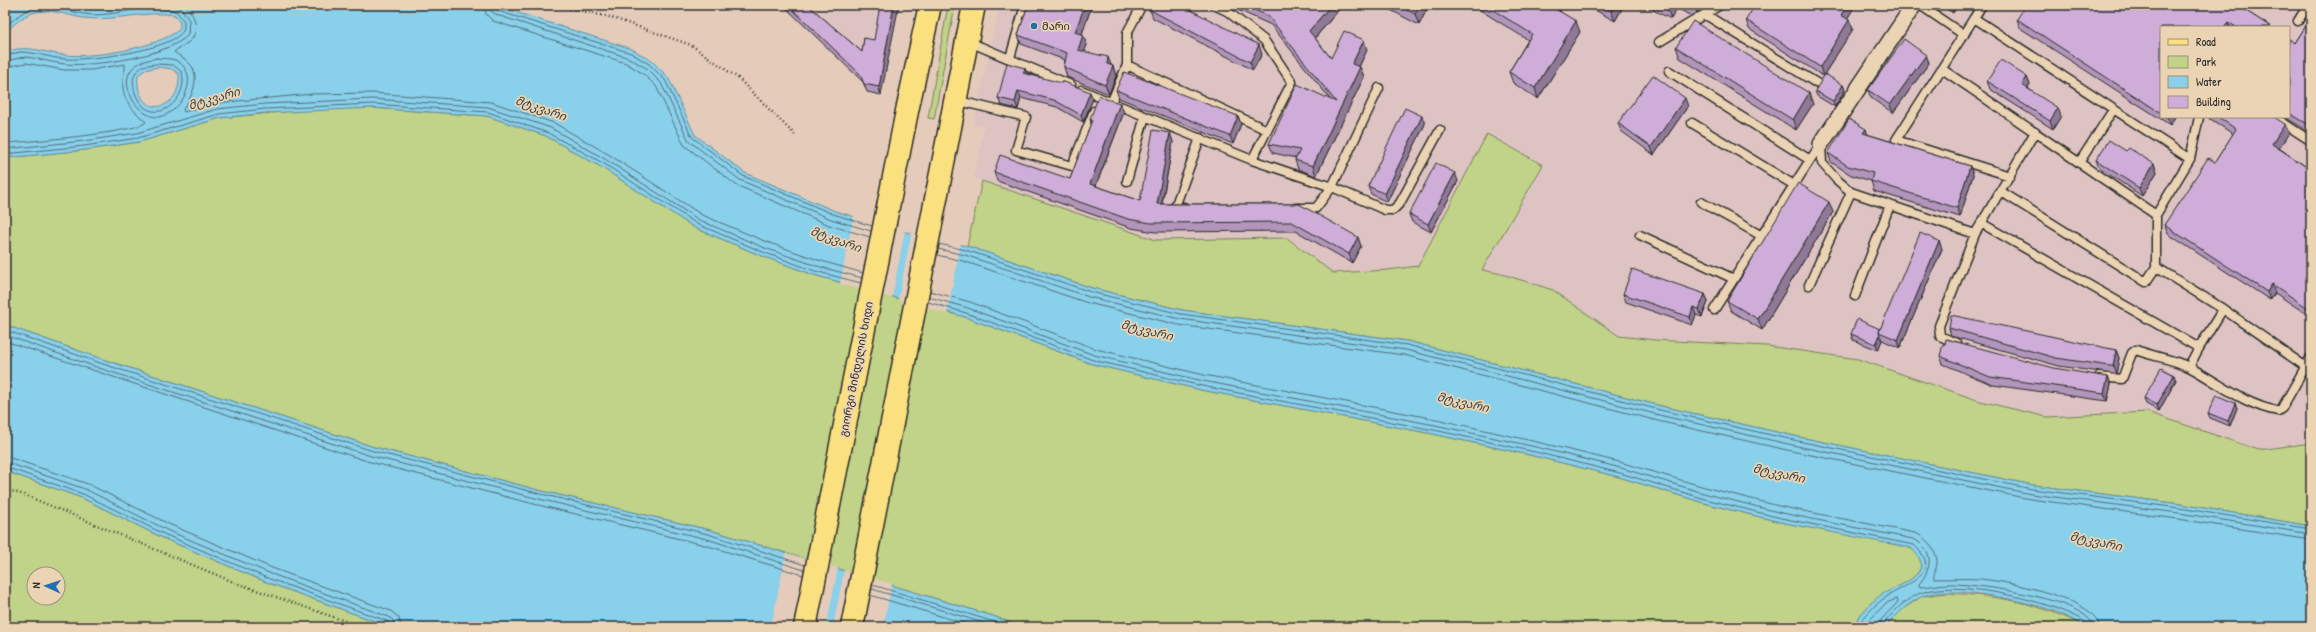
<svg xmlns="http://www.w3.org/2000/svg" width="2316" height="632" font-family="'Patrick Hand','Noto Sans Georgian',sans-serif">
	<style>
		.built { fill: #dec3c3; fill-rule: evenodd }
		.green { fill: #c0d388; stroke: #767f5a; fill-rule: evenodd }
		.water { fill: #89d0eb; stroke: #638e9e; fill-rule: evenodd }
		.pier { fill: #e5ccba }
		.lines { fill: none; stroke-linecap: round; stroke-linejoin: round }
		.shore { stroke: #516d78; stroke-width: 1 }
		.service-casing { stroke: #2b2b2b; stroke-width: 11 }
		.minor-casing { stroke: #2b2b2b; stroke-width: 18 }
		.primary-casing { stroke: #2b2b2b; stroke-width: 25 }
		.path { stroke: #2b2b2b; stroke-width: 2.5; stroke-dasharray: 1 3; stroke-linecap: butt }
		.service { stroke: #ebd4b3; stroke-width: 8 }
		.minor { stroke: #ebd4b3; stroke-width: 15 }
		.primary { stroke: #fbe080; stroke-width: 22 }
		.wall { fill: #b195ba; stroke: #2b2b2b }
		.shaded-wall { fill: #907997; stroke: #2b2b2b }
		.building { fill: #ceadd8; stroke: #2b2b2b }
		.poi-dot { fill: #1f6fb2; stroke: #ebd4b3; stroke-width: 1.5 }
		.labels { text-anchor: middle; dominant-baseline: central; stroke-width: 3.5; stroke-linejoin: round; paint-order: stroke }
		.poi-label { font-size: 11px; fill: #2b2b2b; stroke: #ebd4b3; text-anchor: start }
		.street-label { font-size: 11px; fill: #2b2b2b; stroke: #ebd4b3 }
		.water-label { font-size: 12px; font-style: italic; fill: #394448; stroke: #ebd4b3 }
	</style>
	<rect width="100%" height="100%" fill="#e5ccba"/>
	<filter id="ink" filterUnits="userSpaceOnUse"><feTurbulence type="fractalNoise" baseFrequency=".025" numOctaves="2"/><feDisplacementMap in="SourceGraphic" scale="8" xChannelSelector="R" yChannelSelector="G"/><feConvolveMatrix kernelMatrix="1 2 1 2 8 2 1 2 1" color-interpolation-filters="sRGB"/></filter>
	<g filter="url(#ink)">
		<!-- built -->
		<path class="built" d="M738 5H899L881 95 867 92 861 77 859 78 789 11Z
			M999 5H2311V443L2259 450 2147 412 2047 417 1980 401 1858 359 1767 346 1655 340 1619 336 1590 317 1502 274 1482 270 1543 165 1487 134 1418 266 1388 270 1333 273 1287 238 1156 240 1145 237 974 178 984 127 973 125ZM2161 27H2289V117H2161Z"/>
		<!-- green -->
		<path class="green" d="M948 5H955L934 119 928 118Z
			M372 108 487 116 546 136 601 167 695 228 762 256 814 275 965 317 1092 364 1201 390 1433 434 1534 456 1619 477 1704 503 1780 522 1901 545C1909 547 1916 550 1920 558 1928 578 1892 588 1881 596 1869 603 1860 616 1851 627H1022L993 616 710 530 542 491 374 447 102 359 5 325V158L85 150 139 142 220 118 313 109Z
			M1487 134 1543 165 1482 270 1502 274 1553 290 1619 336 1655 340 1767 346 1858 359 1980 401 2047 417 2147 412 2259 450 2311 443V526L2180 504 2033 485 1799 437 1665 407 1407 341 1182 310 1092 288 967 246 982 181 1156 240 1287 238 1333 273 1388 270 1418 266Z
			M5 471 82 498 165 539 266 582 391 627H5ZM34 574H58V598H34Z
			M1947 593C2002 596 2038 603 2087 627H1886L1900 611 1922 596Z"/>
		<!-- water -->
		<path class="water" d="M5 5H493L632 49 652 61 668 77 695 135 745 173 835 211 906 232 967 246 1092 288 1182 310 1407 341 1665 407 1799 437 2033 485 2180 504 2311 526V627H2087C2076 622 2065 615 2054 611 2026 601 1948 583 1921 597 1907 604 1896 615 1886 627H1851C1860 616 1869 603 1881 595 1900 584 1939 574 1911 548L1780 522 1704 503 1619 477 1534 456 1433 434 1201 390 1092 364 965 317 814 275 762 256 695 228 601 167 546 136 487 116 372 108 266 113 220 118 139 142 85 150 5 158V53C24 43 45 53 65 55 94 58 157 48 180 29V23L175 15C144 10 114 22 83 18 65 15 51 8 32 13 22 16 13 26 5 32ZM158 67 172 69 179 74C182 114 134 120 138 75L145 70Z
			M5 325 102 359 374 447 542 491 710 530 993 616 1022 627H391L266 582 165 539 82 498 5 471Z"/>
		<!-- pier -->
		<path class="pier" d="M854 214 905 230 892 298 840 284Z
			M912 231 961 243 947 314 898 300Z
			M786 553 838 568 826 627H771Z
			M844 570 892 584 883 627H833Z"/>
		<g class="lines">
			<!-- shore -->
			<path class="shore" d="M70 5C93 11 115 9 139 5
				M186 5C194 15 201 30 190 41 185 45 178 48 174 52 179 56 186 59 190 64 201 76 192 98 183 109L184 112 217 103 312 94 373 93 491 102 554 123 608 154 702 215 767 242 818 260 863 273
				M484 5 486 14 493 21 626 63 642 73 656 86 684 145 736 185 829 225 870 237
				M490 5 491 11 497 15 629 58 646 68 661 83 689 141 740 180 831 219 871 231
				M495 5 498 11 631 53 649 64 665 80 692 137 743 176 833 214 872 226
				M5 27C12 21 20 13 30 9 48 2 65 11 84 14 114 19 149 0 177 12L184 21V29C177 50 86 61 65 59 50 58 35 52 20 52 14 53 10 56 5 56
				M157 58C163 59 170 58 175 60 203 73 182 114 158 117 138 118 118 84 132 69 139 61 148 60 157 58Z
				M5 61C12 61 18 57 26 57 39 58 52 63 65 64 94 67 168 56 188 35L189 20 181 8 170 5
				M157 64 173 65 182 72C190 103 149 131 135 93 133 86 132 78 136 72L143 66Z
				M5 67 26 63 64 70H91L125 64C126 68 123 75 123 80 121 100 133 110 146 122 137 133 25 142 5 143
				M5 149 84 141 137 133 217 109 265 104 372 99 488 107 551 128 605 159 699 220 765 248 817 266 862 278
				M5 154 84 146 138 138 219 114 265 109 372 104 488 112 548 133 603 163 697 224 763 252 815 271 861 283
				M939 244 966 250 1091 292 1181 314 1407 345 1664 411 1798 441 2032 489 2179 508 2311 529
				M938 249 965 255 1089 297 1180 319 1406 350 1663 416 1797 446 2031 494 2179 513 2311 534
				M937 255 963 261 1088 303 1179 325 1404 355 1662 422 1796 452 2030 499 2178 519 2311 540
				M930 291 970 302 1096 349 1204 375 1436 419 1537 442 1623 463 1708 488 1783 507 1915 533C1926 537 1938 551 1937 564 1936 569 1933 575 1934 579 1949 579 1964 578 1980 579 2004 581 2098 598 2099 627
				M929 297 968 308 1094 355 1203 381 1435 425 1536 447 1621 468 1707 494 1782 513 1913 539C1935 549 1932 569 1919 584L1920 587C1929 587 1939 584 1948 584 1972 583 2091 599 2093 627
				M928 302 966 313 1093 360 1202 386 1434 430 1535 452 1620 473 1705 499 1781 518 1914 545C1947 575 1901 585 1882 600 1872 607 1864 618 1856 627
				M5 330 100 363 373 451 541 494 708 534 805 565
				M5 335 99 368 371 456 539 499 707 539 804 570
				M5 341 370 462 538 505 705 545 803 575
				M5 456 88 484 171 525 272 568 391 611 399 618 401 627
				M5 462 85 489 169 531 269 573 389 617 394 621 395 627
				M5 467 83 494 166 535 267 578 387 621 390 627
				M873 585 1011 627
				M872 589 997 627
				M870 595 977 627
				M1863 627 1886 603 1897 599 1898 602 1881 620 1878 627
				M1884 627C1884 621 1890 617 1894 612 1900 605 1912 596 1921 593 1956 579 2039 599 2072 615 2078 618 2087 620 2088 627"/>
			<defs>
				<path id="service" d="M1214 5 1227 11 1264 40 1292 82 1252 160
					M1920 5 1964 35
					M1706 15 1818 84
					M1974 18 1982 5
					M2298 21 2308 5
					M967 41 1071 85
					M1659 42 1720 5
					M1010 58 1025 5
					M1127 65 1267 130
					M1942 69 2156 215 2190 159 2199 117
					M1669 71 1810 160 1821 144
					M1081 90 1252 160 1332 187 1385 210H1393L1400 203 1440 130
					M955 100 1026 117 1016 150 1072 166 1094 111
					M1111 103 1127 65V33L1142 5
					M2274 117 2311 141
					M1692 123 1794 185
					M1821 144 1822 163 1836 179 1851 192 1975 234 2035 132
					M2079 163 2113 110
					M2010 176 1896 140 1974 18 2190 159
					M1127 181 1145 116
					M2000 191 2146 282 2156 267
					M1701 202 1762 236
					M1184 207H1175L1200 138
					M1295 208H1316L1332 187 1379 88
					M2156 215V267L2223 309 2306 367
					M1981 223 2199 348 2223 309
					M1640 235 1734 279
					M1809 285 1851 192
					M1855 296 1890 205
					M1714 310 1810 160
					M1956 343 1940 336 1939 326 1975 234
					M2189 367 2199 348
					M2099 377 2122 379 2132 353 2136 350C2154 357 2171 358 2189 367 2218 382 2244 405 2278 411L2282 408 2311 357"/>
				<path id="minor" d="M1821 144 1914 5"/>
				<path id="primary" d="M805 627 907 111 930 5
					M852 627 974 5"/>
			</defs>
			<!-- service casing -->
			<use href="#service" class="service-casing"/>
			<!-- minor casing -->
			<use href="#minor" class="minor-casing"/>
			<!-- primary casing -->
			<use href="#primary" class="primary-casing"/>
			<!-- path -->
			<path class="path" d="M554 5 610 17 691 45 738 78 796 136
				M5 489 27 496 236 583 362 627"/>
			<!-- service -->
			<use href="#service" class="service"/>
			<!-- minor -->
			<use href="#minor" class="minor"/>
			<!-- primary -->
			<use href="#primary" class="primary"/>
		</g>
		<!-- wall -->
		<path class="wall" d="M738 5H760L759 7Z
			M783 5H808L862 52 864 38 881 95 867 92 863 82Z
			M1028 5H1092L1082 34 1087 45 1084 52 1113 66 1116 76 1109 94 1067 77 1064 67 1065 60 1021 44 1018 35Z
			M1227 5H1289L1292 9 1296 5H1343L1315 38 1331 58 1367 50 1359 67H1360L1364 77 1316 176 1298 169 1295 160 1296 158 1273 153 1269 144 1330 99 1271 25Z
			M1381 5H1429L1419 25Z
			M1472 5H1563V6L1560 11 1580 32 1538 99 1513 83 1509 72 1528 40Z
			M1586 5H1624L1615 21Z
			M1643 5H1701L1697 13 1691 16 1677 8 1671 19Z
			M1940 5H1958L1953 13Z
			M2237 5 2271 27H2161V117H2175L2170 125 2020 28 2017 19Z
			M1150 10 1262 54 1253 70 1153 18Z
			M2311 18V133L2285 117H2289V39L2295 43Z
			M1847 19 1849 20 1853 29 1823 76 1749 29 1746 20Z
			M1676 47 1813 104 1796 130 1680 58Z
			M1926 55 1929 63 1893 113 1871 98 1868 90Z
			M1027 73 1093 99 1083 122 1057 107 1021 98 1018 109 1001 105 998 98Z
			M2027 77 2030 85 2028 88 2061 116 2053 129 1990 89 1987 81Z
			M1843 85 1845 90 1835 107 1817 96 1815 91Z
			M1116 90 1238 116 1241 124 1233 144 1119 98Z
			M1688 106 1654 155 1621 131 1618 123Z
			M1124 112 1096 186 1140 201 1170 133 1173 142 1162 204H1299L1361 246 1352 263 1296 231 1155 232 1131 228 997 181 994 172 1070 179 1091 123 1090 119Z
			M2209 117H2274L2289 133 2279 148 2311 170V317L2275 293 2270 300 2168 234 2164 225 2215 162 2233 134 2209 118Z
			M1425 124 1387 202 1371 194 1368 186Z
			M1867 134 1970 166 1973 175 1960 217 1874 191 1871 181 1851 175 1831 162 1828 153Z
			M2096 160 2154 164 2157 172 2142 196 2099 168Z
			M1458 181 1431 232 1412 222 1409 214Z
			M1833 212 1762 330 1731 311 1727 301Z
			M1939 241 1942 249 1900 348 1882 340 1878 350 1853 340 1851 334 1880 329Z
			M1623 294H1705L1708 302 1702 317 1696 315 1692 325 1626 302Z
			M1949 328 2116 350 2119 358 2116 374H2113L2059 366 1951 336Z
			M1940 356 2108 377 2111 385 2107 401 1993 385 1943 364Z
			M2176 380 2159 411 2146 404 2144 398Z
			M2235 403 2237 408 2230 426 2210 418 2208 413Z"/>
		<!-- shaded-wall -->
		<path class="shaded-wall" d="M894 5H899L881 95 879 87Z
			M1085 5H1092L1079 42 1075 32Z
			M1331 5H1343L1313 40 1309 31Z
			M1420 5H1429L1419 25 1415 14Z
			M1553 5H1563V6L1556 17 1552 7Z
			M1615 5H1624L1615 21 1611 11Z
			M1670 5H1675L1677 8 1671 19 1668 10Z
			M1694 5H1701L1697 13Z
			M1847 5H1855L1845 24 1841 15Z
			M1950 5H1958L1953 13Z
			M1849 20 1853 29 1823 76 1820 67Z
			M1576 21 1580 32 1538 99 1535 88Z
			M2228 22 2230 27H2224Z
			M1083 35 1087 45 1081 60 1078 50Z
			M1364 40 1367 50 1356 73 1352 64Z
			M1259 45 1262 54 1253 70 1250 62Z
			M1926 55 1929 63 1893 113 1890 105Z
			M1108 57 1112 67 1113 66 1116 76 1109 94 1105 85 1107 64Z
			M1360 67 1364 77 1316 176 1313 166Z
			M1025 68 1027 75 1023 73Z
			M2027 77 2030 85 2025 93 2022 85Z
			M1843 85 1845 90 1835 107 1833 101Z
			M1018 91 1021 98 1018 109 1015 102Z
			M1090 92 1093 99 1083 122 1081 115Z
			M1809 93 1813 104 1796 130 1793 120Z
			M1685 98 1688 106 1654 155 1651 147Z
			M1120 103 1124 112 1093 193 1090 184Z
			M2058 108 2061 116 2053 129 2050 121Z
			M1238 116 1241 124 1233 144 1230 136Z
			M1422 116 1425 124 1387 202 1385 194Z
			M2167 117H2175L2170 125Z
			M2285 124 2289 133 2276 153 2272 144Z
			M1866 129 1869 138 1863 133Z
			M1170 133 1173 142 1160 213 1157 204Z
			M2154 164 2157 172 2142 196 2139 188Z
			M1970 166 1973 175 1960 217 1957 208Z
			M1455 173 1458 181 1431 232 1428 224Z
			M1829 202 1833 212 1762 330 1758 319Z
			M1358 237 1361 246 1352 263 1349 254Z
			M1939 241 1942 249 1900 348 1898 340Z
			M2272 284 2275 293 2270 300 2267 292Z
			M1705 294 1708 302 1702 317 1699 309Z
			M1693 307 1696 315 1692 325 1690 317Z
			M1880 335 1882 340 1878 350 1876 344Z
			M2116 350 2119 358 2116 374 2113 366Z
			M2174 375 2176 380 2159 411 2157 405Z
			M2108 377 2111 385 2107 401 2104 393Z
			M2235 403 2237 408 2230 426 2228 421Z"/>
		<!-- building -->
		<path class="building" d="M788 5H808L862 52 864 38 874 40 880 5H894L879 87 864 84 860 74Z
			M1028 5H1085L1075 32 1083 35 1078 50 1108 57 1107 64 1113 66 1105 85 1064 67 1067 53 1018 35Z
			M1153 5H1174L1176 6 1177 5H1181L1259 45 1250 62 1150 10Z
			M1244 5H1289L1292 9 1296 5H1331L1309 31 1331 58 1344 31 1364 40 1352 64 1360 67 1313 166 1295 160 1300 150 1269 144 1297 84 1336 102 1268 16Z
			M1397 5H1420L1415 14Z
			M1485 5H1553L1552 7 1576 21 1535 88 1509 72 1532 34Z
			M1600 5H1615L1611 11Z
			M1659 5H1670L1668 10Z
			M1755 5H1847L1841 15 1849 20 1820 67 1746 20Z
			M2026 5H2237L2271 27H2236L2228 22 2224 27H2161V113L2017 19Z
			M2311 18V126L2289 113V39L2295 43Z
			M1693 21 1809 93 1793 120 1676 47Z
			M1904 39 1926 55 1890 105 1868 90Z
			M2001 60 2027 77 2022 85 2058 108 2050 121 1987 81Z
			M1007 63 1025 68 1023 73 1062 83V81L1090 92 1081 115 1054 100 1018 91 1015 102 998 98Z
			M1124 72 1238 116 1230 136 1116 90Z
			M1825 74 1843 85 1833 101 1815 91Z
			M1653 75 1685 98 1651 147 1618 123Z
			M1099 95 1106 99 1120 103 1090 184 1140 201 1153 130 1170 133 1157 204H1299L1358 237 1349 254 1292 222 1151 223 1128 219 994 172 1000 155 1070 179 1092 120 1090 119Z
			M1405 108 1422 116 1385 194 1368 186Z
			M2218 117H2274L2285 124 2272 144 2311 170V310L2272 284 2267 292 2164 225 2208 158 2215 162 2236 129Z
			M1849 119 1866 129 1863 133 1970 166 1957 208 1871 181 1873 173 1848 166 1828 153Z
			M2109 140 2126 151 2129 148 2154 164 2139 188 2096 160Z
			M1436 163 1455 173 1428 224 1409 214Z
			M1798 183 1829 202 1758 319 1727 301Z
			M1920 233 1939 241 1898 340 1879 332Z
			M1632 269 1705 294 1699 309 1693 307 1690 317 1623 294Z
			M1951 315 2116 350 2113 366H2110L2056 358 1949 328Z
			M1857 319 1880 329 1879 332 1880 335 1876 344 1851 334Z
			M1946 339 2054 368 2108 377 2104 393 1990 377 1940 356 1943 344H1945Z
			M2161 368 2174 375 2157 405 2144 398Z
			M2216 395 2235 403 2228 421 2208 413Z"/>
	</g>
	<!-- markers -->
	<circle class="poi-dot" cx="1034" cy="26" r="4"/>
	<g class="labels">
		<!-- poi labels -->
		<g class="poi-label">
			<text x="1042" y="26">მარი</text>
		</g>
		<!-- street labels -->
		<g class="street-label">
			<text transform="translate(856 369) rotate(-79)">გიორგი მინდელის ხიდი</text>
		</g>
		<!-- water labels -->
		<g class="water-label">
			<text transform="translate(214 98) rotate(-16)">მტკვარი</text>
			<text transform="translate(541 108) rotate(19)">მტკვარი</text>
			<text transform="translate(836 239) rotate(20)">მტკვარი</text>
			<text transform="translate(1147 330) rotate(14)">მტკვარი</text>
			<text transform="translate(1463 402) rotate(13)">მტკვარი</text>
			<text transform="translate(1779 473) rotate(12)">მტკვარი</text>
			<text transform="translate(2096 541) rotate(12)">მტკვარი</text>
		</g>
	</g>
	<!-- margin -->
	<rect width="2316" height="632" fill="none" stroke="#ebd4b3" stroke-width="20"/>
	<rect x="10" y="10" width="2296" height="612" fill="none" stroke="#2b2b2b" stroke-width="1.5" filter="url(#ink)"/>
	<!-- legend -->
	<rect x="2160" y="26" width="130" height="92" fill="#ebd4b3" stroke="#9e907d"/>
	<rect x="2168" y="39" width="20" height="6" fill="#fbe080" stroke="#9e907d"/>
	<text x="2196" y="46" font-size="12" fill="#2b2b2b">Road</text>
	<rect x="2168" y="56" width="20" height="12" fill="#c0d388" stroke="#9e907d"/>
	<text x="2196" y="66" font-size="12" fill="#2b2b2b">Park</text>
	<rect x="2168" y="76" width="20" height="12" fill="#89d0eb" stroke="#9e907d"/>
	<text x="2196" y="86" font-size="12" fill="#2b2b2b">Water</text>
	<rect x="2168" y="96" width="20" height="12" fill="#ceadd8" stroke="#9e907d"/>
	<text x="2196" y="106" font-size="12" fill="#2b2b2b">Building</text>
	<!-- north arrow -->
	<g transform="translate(46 586) rotate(273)"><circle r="19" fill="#ebd4b3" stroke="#9e907d"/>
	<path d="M0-3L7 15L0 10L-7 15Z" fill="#1f6fb2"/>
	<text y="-6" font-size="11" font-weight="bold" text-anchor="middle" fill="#2b2b2b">N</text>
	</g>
</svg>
